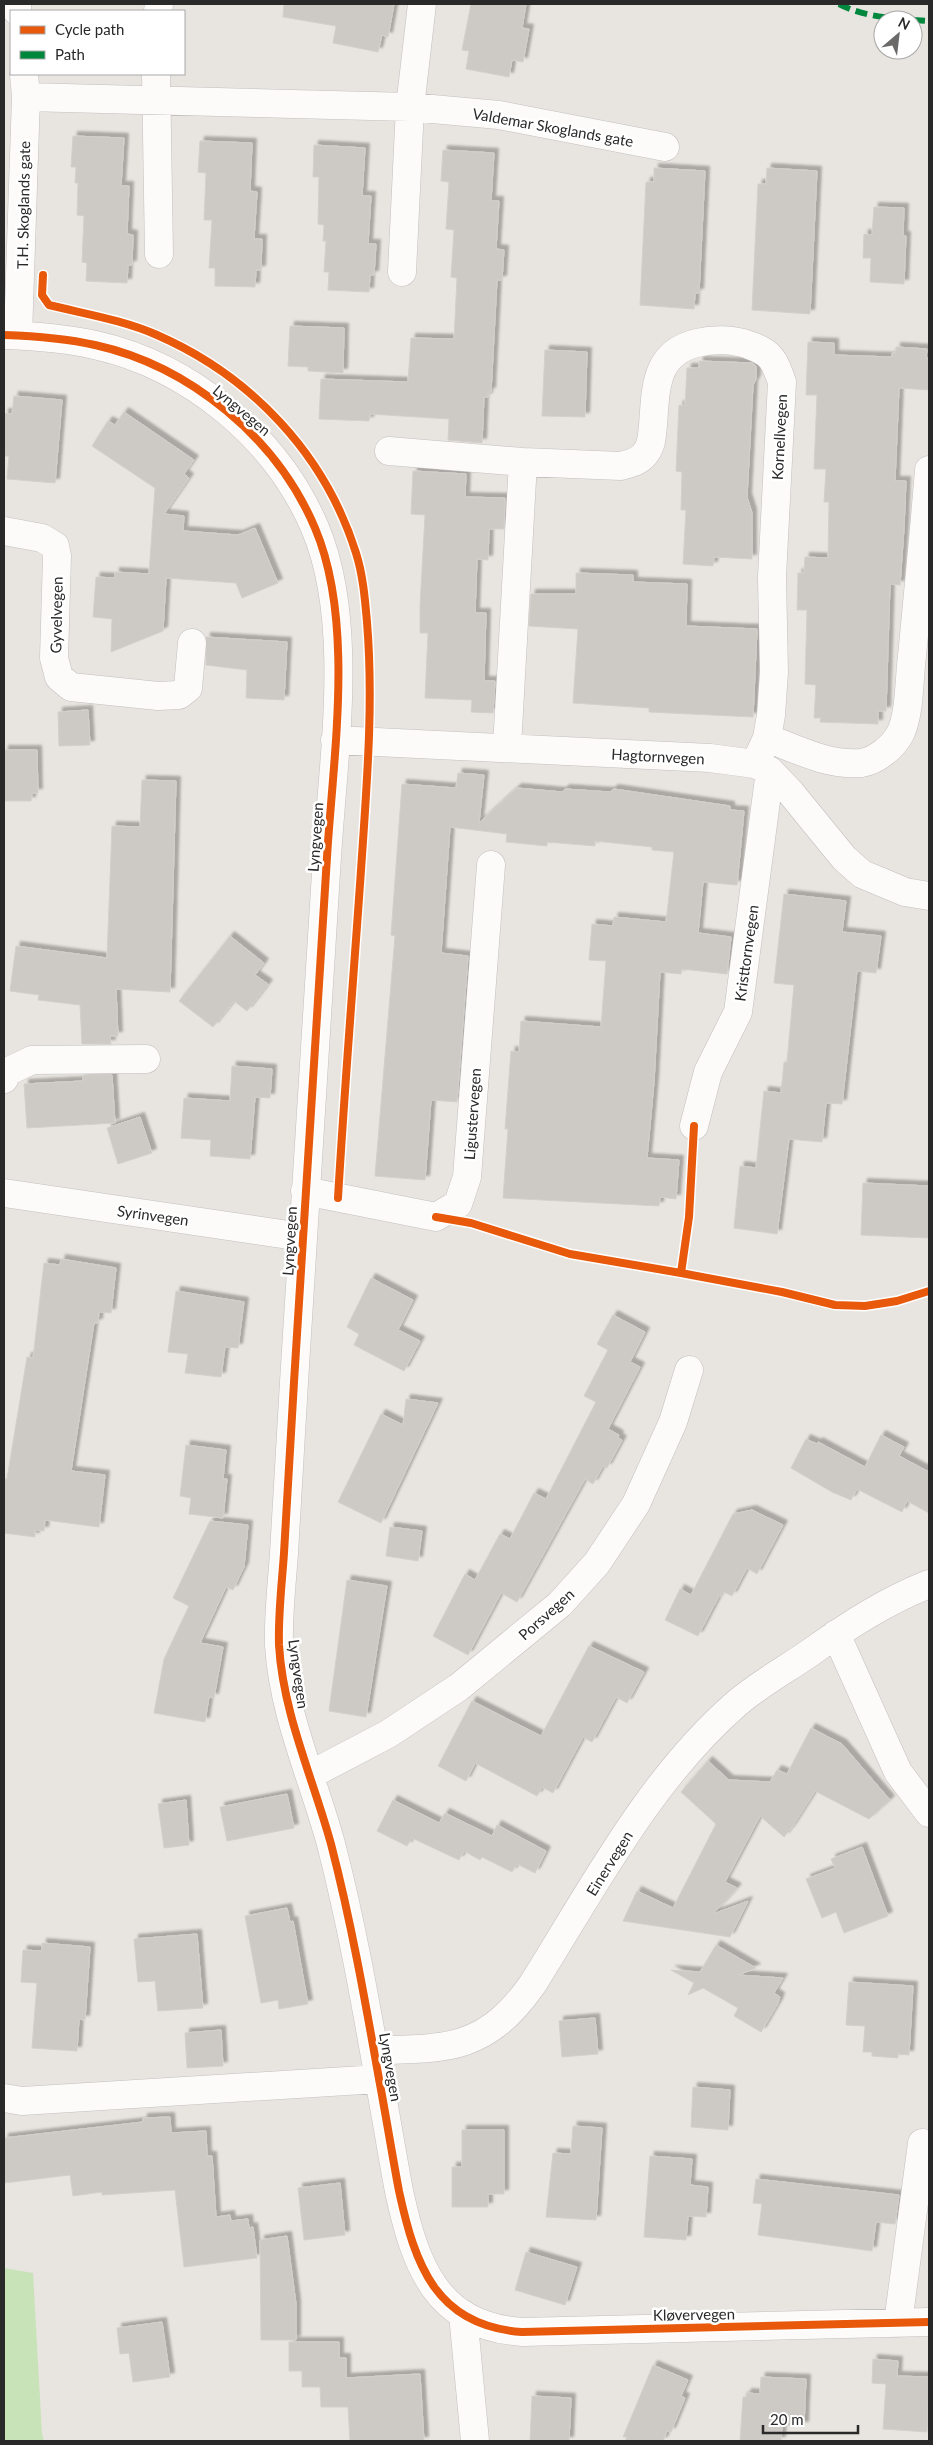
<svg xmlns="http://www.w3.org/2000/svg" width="933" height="2445" font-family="Lato,sans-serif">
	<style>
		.green { fill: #c8e3b8 }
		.building { fill: #cdcac6; stroke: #d3d0cb; filter: url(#shadow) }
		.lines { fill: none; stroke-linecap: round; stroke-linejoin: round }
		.minor-casing { stroke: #c2c0c0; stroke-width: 29 }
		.minor { stroke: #fcfbfa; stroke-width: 28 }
		.quiet { stroke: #00873e; stroke-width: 6; stroke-dasharray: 12 6; stroke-linecap: butt }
		.cycleway-casing { stroke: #fff; stroke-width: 11 }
		.cycleway { stroke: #e8590c; stroke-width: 8 }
		.labels { text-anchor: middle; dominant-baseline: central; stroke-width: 5; stroke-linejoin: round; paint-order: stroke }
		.street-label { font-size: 15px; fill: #292929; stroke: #fff }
	</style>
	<defs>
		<filter id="shadow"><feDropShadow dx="4.5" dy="-4.5" stdDeviation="1" flood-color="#0004"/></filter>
	</defs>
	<rect width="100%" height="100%" fill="#e8e4df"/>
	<!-- green -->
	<path class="green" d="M4 2268 33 2273 42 2434 44 2441H4Z"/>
	<!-- building -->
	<path class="building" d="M284 4H394L388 37 382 35 378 52 333 43 336 26 283 17Z
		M471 4H526L522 28 529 29 523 62 512 60 509 77 466 69 469 51 462 50Z
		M73 136 124 138 121 186H129L127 234 133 235 132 265H128L127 283 86 281 87 263 82 262 84 216 77 215 78 183H75L76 167H71Z
		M200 141 252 143 250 191 257 192 254 239H262L261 270H256L255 287 215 286V268H209L212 220H204L206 173 198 172Z
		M314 145 365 148 362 196H371L368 244H376L374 275H370L369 292 328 290 329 272H324L326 241H323L324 225 318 224 319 177H313Z
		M443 150 494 153 491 201H499L496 249 504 250 502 280H497L491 392H488V397H484L482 443 448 440 449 419 370 414 369 421 319 419 321 379 408 382 411 338 454 339 457 278 451 277 454 230 446 229 449 182 441 181Z
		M654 168 705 171 699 293H695L694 309 640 305 646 182H654Z
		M767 168 817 171 810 314 752 310 758 184H766Z
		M874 207 904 208 903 236H906L904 284 870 282 871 258H863L864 234 872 235Z
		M290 326 344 328 343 373 308 371V367L288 366Z
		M808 342 834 343V355L892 357V353H896V347L927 349 926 358H929V390L899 388 895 481H906L904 528 900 585 890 584 886 711H878V724L820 722 821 718H814L816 685 805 684 807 610H797L798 573H804L805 557 828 558 829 502H824L826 469H814L817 395H806Z
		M545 350 587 352 585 417 542 416Z
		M699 361 752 363 756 366V379L753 385 747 497 752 513V559L714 557 713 566 683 564 686 510H681L682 472 676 471 679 405 685 406 687 368H699Z
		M14 396 62 400 55 483 7 479 9 456H4V413L12 414Z
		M124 412 194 460 184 474 189 478 164 514 184 516 183 531 238 535 255 528 278 583 242 598 236 583 166 578 163 631 111 652 112 619 93 617 96 577 115 578V572L149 574 155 488 92 446 108 421 115 425Z
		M413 471 466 474 465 497 505 498 504 529H489L488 560 477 559 475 613H486L484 681H495L493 713 471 712 472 700 425 698 428 633H420V606L425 515 411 514Z
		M576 573 633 575V582L687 584 686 626 757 629 753 717 649 712V708L573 703 578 629 529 626 531 594H576Z
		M206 637 287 642 284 700 246 698 247 670 206 665Z
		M88 710 90 745 59 746 58 712Z
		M4 750H37L38 793H32L31 801H4Z
		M458 773 484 775 479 823 517 788 562 792 565 789 610 792 614 789 730 806V810L744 811 737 885 703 882 698 933 731 937 727 974 682 969 681 974 660 972 654 1082 647 1158 679 1160 676 1199 660 1197 659 1206 503 1198 508 1129H505L511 1051 519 1052 521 1021 601 1027 606 961 589 960 592 924 613 926 614 917 666 922 674 852 652 850V847L595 841V846L547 842V846L506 842 507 834 450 827 441 953 468 956 457 1102 431 1100 425 1180 375 1176 395 936 391 935 402 784 456 788Z
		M142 780 176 781 170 992 116 989 118 1036H110L111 1044H82L80 1005 38 1000 39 995 10 991 16 946 107 958 112 826 140 827Z
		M784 894 846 901 842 932 881 936 876 973 857 971 842 1104 826 1103 822 1142 789 1139 777 1234 734 1228 740 1166 756 1168 764 1091 781 1093 784 1062H787L794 985 774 983Z
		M230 936 264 963 255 975 268 984 247 1011 234 1001 213 1027 179 1001Z
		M232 1066 272 1069 270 1098 255 1097 250 1159 210 1156 211 1140 181 1138 184 1098 230 1101Z
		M83 1075H112L115 1123 27 1128 24 1084 83 1081Z
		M140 1117 152 1153 118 1164 107 1128Z
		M863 1183 929 1186V1238L861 1235Z
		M61 1259 116 1268 111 1313 99 1312 98 1323H94L71 1471 105 1475 99 1527 45 1520 44 1531 35 1530V1537L4 1533V1479H7L27 1357 33 1358 44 1263 60 1265Z
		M371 1278 413 1300 398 1330 420 1341 404 1371 354 1345 359 1334 347 1327Z
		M176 1291 244 1302 238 1348 225 1347 221 1377 185 1373 188 1354 168 1352Z
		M613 1315 645 1332 630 1362 640 1367 608 1429 619 1435 618 1438 622 1440 607 1468 603 1466 593 1484 585 1479 517 1602 501 1593 468 1655 433 1636 465 1574 475 1580 500 1534 510 1539 534 1493 546 1499 596 1402 584 1396 608 1350 597 1344Z
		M406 1399 438 1403 381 1523 338 1502 381 1414 403 1425Z
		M881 1435 904 1447 899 1456 929 1472V1513L907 1501 902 1512 857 1489 851 1500 832 1492 791 1468 806 1439 817 1444 818 1442 865 1467Z
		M186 1445 226 1450 223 1479H227L223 1518 189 1514 191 1498 180 1496Z
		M752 1510 783 1525 757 1574 747 1568 732 1596 724 1592 722 1597 719 1596 698 1636 665 1620 680 1589 691 1595 733 1514Z
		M210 1521 248 1525 244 1567 233 1590 226 1587 200 1643 223 1647 214 1698 209 1697 205 1722 154 1713 164 1659 189 1606 173 1598Z
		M390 1527 422 1531 418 1561 386 1556Z
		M347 1580 387 1586 366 1717 329 1711Z
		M589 1646 644 1672 627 1703 616 1697 592 1742 583 1737 553 1793 542 1787 537 1796 475 1763 466 1781 438 1766 472 1701 541 1736Z
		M811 1728 842 1744 890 1800 869 1819 815 1791 792 1827 784 1837 760 1816 725 1882 737 1888 713 1914 748 1901 730 1937 623 1921 637 1891 673 1908 716 1824 681 1792 708 1761 729 1780 770 1782 777 1770 787 1774Z
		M287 1794 294 1828 227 1841 220 1807Z
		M186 1800 189 1845 164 1848 158 1804Z
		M393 1800 439 1823 445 1813 492 1836 497 1825 546 1851 535 1873 517 1864 512 1872 482 1857 480 1860 464 1851 459 1860 412 1838 407 1846 377 1831Z
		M862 1847 888 1916 844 1933 836 1912 822 1918 806 1879 835 1868 831 1859Z
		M287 1908 290 1922 293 1921 308 2004 279 2009 278 2000 261 2003 245 1916Z
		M197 1934 203 2008 158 2011 155 1981 138 1982 134 1939Z
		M42 1943 90 1947 85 2020 79 2019 77 2051 32 2048 37 1983 21 1982 23 1950 42 1951Z
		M716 1945 756 1968 738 1975 783 1978 774 1993 780 1997 778 2003 761 2032 734 2016 738 2008 703 1988 688 1995 694 1983 671 1970 700 1972Z
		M849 1982 913 1986 909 2055 898 2054V2058L872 2056V2052H863L865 2026 846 2025Z
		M595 2018 598 2054 562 2057 559 2021Z
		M221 2030 223 2066 187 2068 185 2033Z
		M693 2087 730 2090 728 2130 691 2127Z
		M170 2117 171 2133 206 2131 207 2156H212L216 2217 230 2215 231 2221 248 2219 249 2228 253 2227 257 2258 184 2267 175 2190 102 2195V2192L73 2196 70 2175 4 2183V2138L143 2122V2118Z
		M573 2126 602 2128 596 2220 546 2217 553 2153 571 2154Z
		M462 2130H504V2194H488V2207H452V2167H462Z
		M650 2156 692 2159 690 2185 708 2187 706 2217 688 2216 686 2240 644 2237Z
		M756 2179 899 2195 895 2224 876 2222 872 2251 758 2235 762 2204 753 2203Z
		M340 2183 345 2235 304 2240 298 2188Z
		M287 2236 296 2304V2340H261L260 2240Z
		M526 2252 577 2267 565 2305 515 2290Z
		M162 2322 170 2377 133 2382 129 2353 120 2354 117 2328Z
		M289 2342H339V2358H346V2378L420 2374 424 2441H350L348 2407H321L320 2387H302V2371H289Z
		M873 2359 898 2361 897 2376 929 2377 927 2432 883 2429 886 2384 872 2383Z
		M653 2365 688 2380 681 2396 685 2398 671 2432 667 2431 663 2441H625L627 2437H623Z
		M761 2377 806 2379 804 2426 782 2425 781 2441H740L743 2397H746L747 2393 760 2394Z
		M532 2396 571 2398 569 2441H530Z"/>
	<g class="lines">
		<defs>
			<path id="minor" d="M17 4V11
				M158 11 159 4
				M156 74 159 254
				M26 97 410 107 499 115 665 147
				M402 272 410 107 422 4
				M4 335C34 336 64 338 95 345 190 366 277 438 315 528 355 622 333 757 327 857 316 1032 305 1207 294 1382 291 1439 287 1496 284 1553 282 1583 278 1614 279 1645 283 1714 313 1778 331 1844 351 1921 365 2000 379 2079 386 2116 392 2154 399 2191 415 2265 436 2326 522 2332L929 2322
				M18 335 26 97 24 74
				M389 451 523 462 621 466C632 463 641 461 647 451 652 444 652 434 653 425 656 389 654 353 697 343 713 339 733 339 749 345 772 353 774 360 782 382L772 577 774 672 771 715 767 738 755 764
				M4 531 42 538 55 546 57 556 54 658 59 677 71 687 158 696 179 695 188 688 192 643
				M767 738C796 749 829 766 861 763 876 761 893 747 900 734 910 715 909 678 912 656 918 594 924 532 929 470
				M335 740 710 758 755 764 770 771 791 793 844 858 862 874 905 892 929 896
				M507 747 523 462
				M4 1079 9 1071 32 1060 146 1059
				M694 1126 708 1072 738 1012 770 771
				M305 1191 436 1217 458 1204 467 1177 491 865
				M4 1193 302 1237
				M836 1634 898 1772 929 1813
				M310 1775 388 1734 459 1687 560 1604 597 1563 636 1504 673 1422 689 1370
				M374 2050C448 2049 486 2050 532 1985 593 1888 649 1780 736 1704 759 1684 787 1669 811 1652 849 1625 886 1601 929 1584
				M4 2098 22 2101 379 2079
				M463 2314 475 2441
				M898 2323 922 2143"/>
		</defs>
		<!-- minor casing -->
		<use href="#minor" class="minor-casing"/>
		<!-- minor -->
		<use href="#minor" class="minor"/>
		<!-- quiet -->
		<path class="quiet" d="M839 4C862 16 887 18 912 20
			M913 20 929 21"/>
		<defs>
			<path id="cycleway" d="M43 275 42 295 49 305C85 314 123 320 157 335 251 376 325 454 356 553 363 575 365 599 367 622 373 695 368 768 363 841 355 960 345 1079 338 1198
				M4 335C34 336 64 338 95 345 190 366 277 438 315 528 355 622 333 757 327 857 316 1032 305 1207 294 1382 291 1439 287 1496 284 1553 282 1583 278 1614 279 1645 283 1714 313 1778 331 1844 351 1921 365 2000 379 2079 386 2116 392 2154 399 2191 415 2265 436 2326 522 2332L929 2322
				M436 1217 471 1223 570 1254 681 1273 689 1217 694 1126
				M681 1273 782 1292 835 1305 865 1306 897 1301 929 1291"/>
		</defs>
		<!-- cycleway casing -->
		<use href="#cycleway" class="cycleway-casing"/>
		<!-- cycleway -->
		<use href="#cycleway" class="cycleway"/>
	</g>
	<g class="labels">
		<!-- street labels -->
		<g class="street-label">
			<text transform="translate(553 127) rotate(10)">Valdemar Skoglands gate</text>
			<text transform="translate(23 205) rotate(-89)">T.H. Skoglands gate</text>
			<text transform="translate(242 410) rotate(40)">Lyngvegen</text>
			<text transform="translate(779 437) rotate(-87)">Kornellvegen</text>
			<text transform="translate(56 615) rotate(-89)">Gyvelvegen</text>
			<text transform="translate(658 756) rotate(3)">Hagtornvegen</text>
			<text transform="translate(315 837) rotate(-86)">Lyngvegen</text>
			<text transform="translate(746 953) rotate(-82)">Kristtornvegen</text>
			<text transform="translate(472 1114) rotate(-86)">Ligustervegen</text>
			<text transform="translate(153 1215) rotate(8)">Syrinvegen</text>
			<text transform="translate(289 1241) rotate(-87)">Lyngvegen</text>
			<text transform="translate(546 1614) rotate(-42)">Porsvegen</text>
			<text transform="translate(299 1674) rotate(82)">Lyngvegen</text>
			<text transform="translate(609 1863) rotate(-58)">Einervegen</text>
			<text transform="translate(391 2067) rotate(80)">Lyngvegen</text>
			<text transform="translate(694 2314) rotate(-1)">Kløvervegen</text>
		</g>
	</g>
	<!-- border -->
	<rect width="933" height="2445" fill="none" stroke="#292929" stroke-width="10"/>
	<!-- legend -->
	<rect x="10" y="10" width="175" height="65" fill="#ffffff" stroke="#a9a9a9"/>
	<rect x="20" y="26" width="25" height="8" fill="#e8590c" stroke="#a9a9a9"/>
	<text x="55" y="35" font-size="15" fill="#292929">Cycle path</text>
	<rect x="20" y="51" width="25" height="8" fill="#00873e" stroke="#a9a9a9"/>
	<text x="55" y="60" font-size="15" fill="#292929">Path</text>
	<!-- north arrow -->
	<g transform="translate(898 35) rotate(28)"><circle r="24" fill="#ffffff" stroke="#a9a9a9"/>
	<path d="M0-4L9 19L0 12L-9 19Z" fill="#6c6a69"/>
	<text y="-8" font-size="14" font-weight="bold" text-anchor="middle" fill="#292929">N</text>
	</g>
	<!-- scale -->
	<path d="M763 2425v8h95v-8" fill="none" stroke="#292929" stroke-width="2.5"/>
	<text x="770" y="2425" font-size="15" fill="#292929" stroke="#ffffff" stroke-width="4" paint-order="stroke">20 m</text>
</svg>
